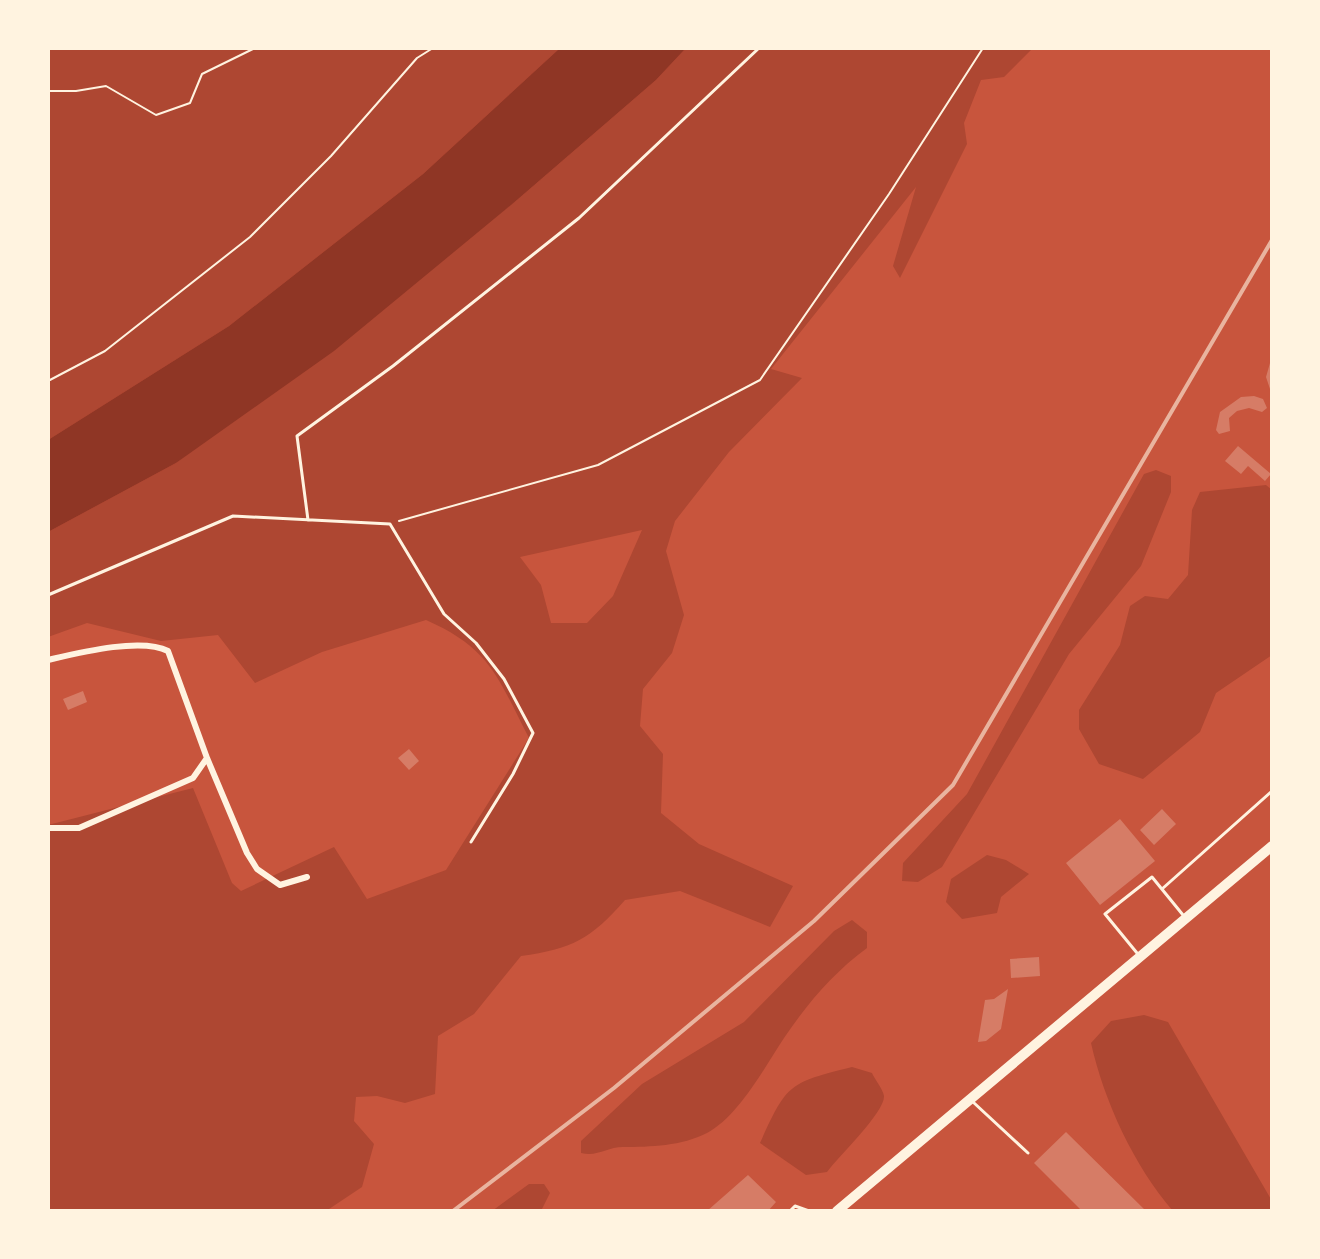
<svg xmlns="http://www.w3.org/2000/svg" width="1320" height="1259" font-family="'DejaVu Sans',sans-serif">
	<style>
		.green { fill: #ae4732; fill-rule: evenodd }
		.water { fill: #8f3625 }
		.building { fill: #d67c66 }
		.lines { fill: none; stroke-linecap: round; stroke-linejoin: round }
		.path { stroke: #fff3e0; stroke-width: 2 }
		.service { stroke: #fff3e0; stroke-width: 3 }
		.minor { stroke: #fff3e0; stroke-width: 6 }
		.primary { stroke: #fff3e0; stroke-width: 10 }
		.rail { stroke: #e9b49f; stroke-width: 4 }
	</style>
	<rect width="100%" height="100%" fill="#c8553d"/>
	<!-- green -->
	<path class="green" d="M48 48H560L423 174 229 326 48 440Z
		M686 48H1033L1004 77 981 80 964 123 967 144 900 278 893 266 916 187 771 369 802 378 729 452 675 521 666 551 684 615 672 653 643 689 640 726 663 754 661 813 699 844 793 886 770 927 680 891 625 900C591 939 572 949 521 956L474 1014 438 1036 435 1094 405 1103 377 1096 356 1097 354 1121 374 1144 362 1187 326 1211H48V825L193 788 232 883 241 891 334 847 367 899 446 870 529 738C498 679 492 649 426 620L322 652 255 683 218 635 161 641 87 623 48 637V532L176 463 517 200 656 80ZM642 530 613 596 587 623H551L541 585 520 557Z
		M1156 470 1171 476V492L1141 566 1069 654 942 867 918 882 902 881 903 863 967 794 1144 474Z
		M1266 485 1272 490V655L1216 693 1200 732 1143 779 1099 764 1079 729V710L1120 645 1130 606 1145 596 1168 599 1188 575 1192 510 1200 492Z
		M987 855 1006 860 1029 874 1001 897 997 913 962 919 946 902 951 879Z
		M852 920 867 932V948C834 972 807 1004 784 1038 765 1067 738 1117 707 1133 682 1146 650 1147 623 1147 607 1147 598 1157 581 1153V1141L642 1084 744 1022 834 931Z
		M1144 1015 1168 1022 1272 1201V1211H1173C1134 1166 1104 1101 1091 1043L1111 1021Z
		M852 1067 872 1073C875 1080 883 1089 884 1096 885 1112 839 1156 827 1172L806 1175 760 1143C787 1084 788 1083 852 1067Z
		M529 1184H544L550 1193 541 1211H492Z"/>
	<!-- water -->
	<path class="water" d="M560 48H686L656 80 517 200 334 351 176 463 48 532V440L229 326 423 174Z"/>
	<!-- building -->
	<path class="building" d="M1272 356V395L1266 377Z
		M1254 396 1263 399 1267 408 1262 412 1249 408 1237 411 1229 418 1230 431 1219 434 1216 430 1220 412 1241 397Z
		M1238 446 1271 474 1265 481 1248 466 1241 474 1225 461Z
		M83 691 87 702 68 710 63 699Z
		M409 749 419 761 409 770 398 758Z
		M1162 809 1176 824 1154 845 1140 830Z
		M1120 819 1155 861 1100 905 1066 863Z
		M1039 957 1040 976 1011 978 1010 959Z
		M1008 989 1001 1029 986 1041 978 1042 985 1000 994 999Z
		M1066 1132 1146 1211H1082L1034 1163Z
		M748 1175 776 1202 768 1211H707Z"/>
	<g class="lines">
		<!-- path -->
		<path class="path" d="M48 91H76L106 86 156 115 190 103 202 74 255 48
			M48 381 105 351 250 237 331 156 417 58 433 48
			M399 521 598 465 760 380 889 194 983 48"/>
		<!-- service -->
		<path class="service" d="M308 520 297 436 393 366 579 218 759 48
			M48 595 233 516 390 524 444 614 476 643 504 679 533 733 513 774 471 842
			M1162 889 1272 791
			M1137 953 1105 914 1152 877 1183 915
			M973 1102 1028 1153
			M790 1211 795 1206 809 1211"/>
		<!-- minor -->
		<path class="minor" d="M48 660C78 653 141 637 168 651L207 758 193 778 79 828H48
			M207 758 247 853 257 869 280 885 307 877"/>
		<!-- primary -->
		<path class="primary" d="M837 1211 1272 846"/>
		<!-- rail -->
		<path class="rail" d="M453 1211 614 1088 814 921 953 785 1272 240"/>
	</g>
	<!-- border -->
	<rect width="1320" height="1259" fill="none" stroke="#fff3e0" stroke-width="100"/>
</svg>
